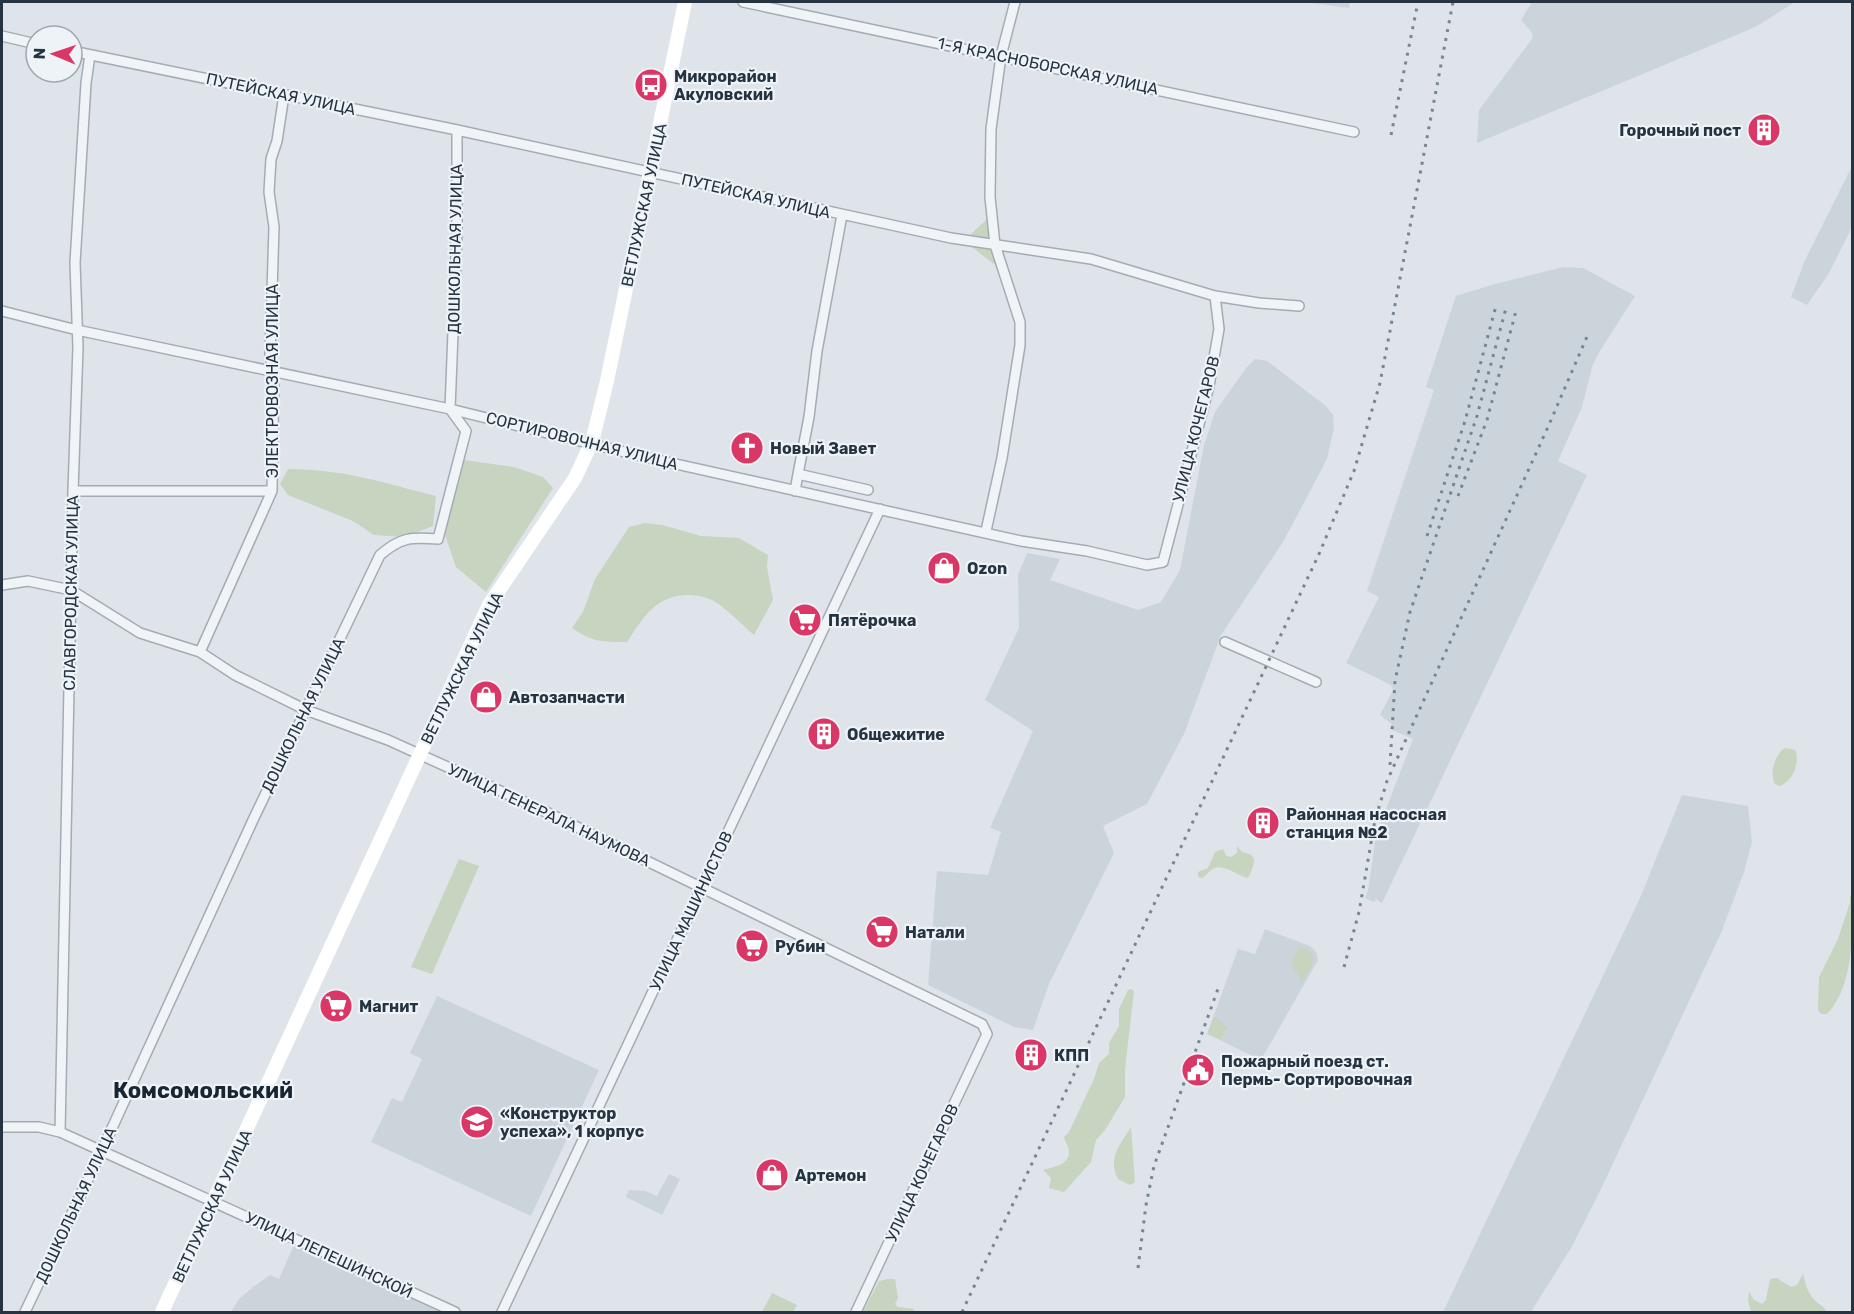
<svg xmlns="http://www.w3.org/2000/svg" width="1854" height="1314" font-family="Rubik,sans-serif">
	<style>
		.built { fill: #ccd4db }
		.green { fill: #c7d4bf }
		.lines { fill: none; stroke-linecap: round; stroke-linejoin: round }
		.minor-casing { stroke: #a3acb4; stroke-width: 12 }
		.minor { stroke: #f1f4f7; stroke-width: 9 }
		.secondary { stroke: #fff; stroke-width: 14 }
		.rail { stroke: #768694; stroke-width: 3; stroke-dasharray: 3 6; stroke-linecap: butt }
		.labels { text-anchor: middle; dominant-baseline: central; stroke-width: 4.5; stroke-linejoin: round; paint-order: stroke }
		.street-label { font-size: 16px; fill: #263442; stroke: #eef3f7 }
		.poi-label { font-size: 16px; font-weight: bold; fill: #263442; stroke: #eef3f7; text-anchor: start }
		.district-label { font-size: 22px; font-weight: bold; fill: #182532; stroke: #eef3f7 }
	</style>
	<rect width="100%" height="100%" fill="#dee4e9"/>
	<!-- built -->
	<path class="built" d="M1304 2H1350L1349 8Z
		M1532 2H1795L1757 26 1734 36 1477 143 1479 110 1532 39 1533 34 1521 20Z
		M1852 166V227L1829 273 1807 305 1791 297 1805 260Z
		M1563 267 1583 268 1635 296 1600 351 1593 364 1582 407 1558 461 1587 475 1382 903 1376 899 1374 902 1365 898 1368 891 1376 835 1413 739 1390 729 1392 724 1380 715 1393 690 1391 685 1346 663 1379 597 1367 591 1434 390 1426 387 1456 296 1495 284Z
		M1255 359 1267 361 1326 406 1333 415 1334 428 1327 459 1283 542 1221 635 1184 734 1147 804 1103 826 1114 853 1049 984 1033 1030 1014 1027 928 985 937 871 988 875 1001 832 990 828 1033 731 985 700 1019 628 1018 575 1027 553 1060 559 1050 580 1138 610 1161 602 1180 570 1204 445 1215 412 1246 368Z
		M1682 795 1748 806 1752 842 1744 872 1721 933 1601 1189 1571 1248 1531 1312H1443L1640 898Z
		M1265 929 1310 946 1316 952 1318 960 1261 1060 1207 1034 1238 949 1255 954Z
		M437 996 599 1070 531 1216 371 1142 392 1098 402 1102 422 1059 410 1053Z
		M669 1174 680 1179 662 1215 626 1197 629 1190 645 1191 657 1196Z
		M294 1245 444 1312H231L239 1299 252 1288 270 1275 279 1279Z"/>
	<!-- green -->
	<path class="green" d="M986 220 991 241 967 238Z
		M976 245 992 249 997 261 994 264 972 247Z
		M457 459 514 467 543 477 553 488 486 592 456 567 442 526Z
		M288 469C343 469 384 483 436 496L433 526 404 537 374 535 353 521 288 495 280 484Z
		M645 523 662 525 701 536 739 538 768 555 767 567 773 600 754 635C741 624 728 610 714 601 706 597 696 595 687 595 655 596 643 618 627 642 602 642 592 642 572 628L583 612 595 579 629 527Z
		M1785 748 1795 750C1801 762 1792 783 1779 786L1775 784C1769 773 1775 754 1785 748Z
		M1237 846 1242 852C1260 855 1254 865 1248 878 1238 876 1225 864 1214 868 1210 870 1206 876 1202 878L1198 877V872L1208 868 1215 852 1223 849 1226 856 1231 857 1237 853Z
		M459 859 479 866 432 974 411 967Z
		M1850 895 1852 897C1852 936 1854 986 1827 1014H1821L1818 1010 1819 977 1838 939 1850 902Z
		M1299 947C1307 947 1313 954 1314 961L1301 984 1298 975 1292 966 1294 959 1292 956H1295Z
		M1131 989 1134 991 1125 1069V1097L1105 1130 1096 1140 1091 1162 1064 1192 1049 1188 1051 1178 1043 1170C1053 1167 1070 1165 1069 1151 1069 1146 1065 1142 1064 1137L1069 1132 1094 1079 1099 1063 1109 1054V1043L1119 1026V1009L1128 990Z
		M1214 1017 1218 1018 1228 1029 1225 1030 1222 1040 1207 1034Z
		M1131 1127 1135 1182 1130 1185 1118 1179C1107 1157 1120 1146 1131 1127Z
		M1803 1274C1805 1281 1806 1288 1810 1294 1814 1302 1823 1305 1827 1312H1751L1748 1300 1749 1292 1754 1300 1762 1304 1766 1300 1770 1279 1777 1278 1791 1287 1797 1285Z
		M888 1279H895L898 1298 895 1304 898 1307 914 1309V1312H863L879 1281Z
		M772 1293 797 1305 793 1312H762Z"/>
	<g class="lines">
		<defs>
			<path id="minor" d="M743 2 1354 132
				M2 36 36 44
				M72 51 457 130 951 238 1091 259 1215 296 1259 303 1299 306
				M2 311 77 330 450 409 649 458 1021 541 1087 551 1147 565 1163 562 1209 386 1219 329 1215 296
				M798 474 809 417 817 351 842 215
				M73 491H272
				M795 491 798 474 868 490
				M986 531 1002 458 1020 345V322L995 245 990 197 991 129 1001 56 1015 2
				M2 585 28 581 71 590 140 633 200 652 235 675 306 710 388 740 540 809 982 1024 987 1034 856 1312
				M1225 642 1316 682
				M200 652 272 491 274 371 270 356 274 227 269 192 271 159 277 141 284 95
				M2 1127H39L60 1132 455 1312
				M60 1132 73 491 78 347 75 263 86 83 90 55
				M25 1312 102 1150 253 820 380 555C401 537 411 537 438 539L466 431 450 409 457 231V130
				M502 1312 880 509"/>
		</defs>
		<!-- minor casing -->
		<use href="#minor" class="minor-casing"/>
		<!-- minor -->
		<use href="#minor" class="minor"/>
		<!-- secondary -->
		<path class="secondary" d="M162 1312 489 605 575 478 592 442 607 381 685 2"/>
		<!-- rail -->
		<path class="rail" d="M1391 135 1418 2
			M1458 496 1487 420 1516 311
			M1427 536 1465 421 1496 306
			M1390 765 1395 681 1410 612 1477 416 1506 308
			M1344 967 1359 912 1375 820 1387 781 1548 427 1589 332
			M1138 1268 1146 1205 1154 1166 1219 986
			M962 1312 1319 554 1354 471 1380 383 1453 2"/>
	</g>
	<!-- icons -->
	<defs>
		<symbol id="bus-disc" viewBox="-11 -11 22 22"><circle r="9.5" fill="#da3766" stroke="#eef3f7"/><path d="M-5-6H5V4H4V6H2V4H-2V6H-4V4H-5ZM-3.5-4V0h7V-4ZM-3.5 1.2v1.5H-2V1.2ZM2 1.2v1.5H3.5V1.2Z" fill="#fff"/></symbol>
		<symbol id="building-disc" viewBox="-11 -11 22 22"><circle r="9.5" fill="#da3766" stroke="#eef3f7"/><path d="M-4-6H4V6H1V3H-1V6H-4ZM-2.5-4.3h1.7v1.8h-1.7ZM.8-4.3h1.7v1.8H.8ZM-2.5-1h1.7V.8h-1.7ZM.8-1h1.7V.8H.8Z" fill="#fff"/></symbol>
		<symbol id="church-disc" viewBox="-11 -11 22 22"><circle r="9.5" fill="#da3766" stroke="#eef3f7"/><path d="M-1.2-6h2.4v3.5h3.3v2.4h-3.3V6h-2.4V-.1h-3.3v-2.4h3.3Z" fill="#fff"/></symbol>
		<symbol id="shop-disc" viewBox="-11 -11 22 22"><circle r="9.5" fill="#da3766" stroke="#eef3f7"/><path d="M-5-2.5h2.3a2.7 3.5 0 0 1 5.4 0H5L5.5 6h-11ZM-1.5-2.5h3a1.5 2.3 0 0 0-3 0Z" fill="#fff"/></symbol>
		<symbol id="supermarket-disc" viewBox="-11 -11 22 22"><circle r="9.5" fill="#da3766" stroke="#eef3f7"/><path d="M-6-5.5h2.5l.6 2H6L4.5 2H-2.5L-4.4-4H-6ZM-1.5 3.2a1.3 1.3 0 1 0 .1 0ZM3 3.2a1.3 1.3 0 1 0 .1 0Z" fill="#fff"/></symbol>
		<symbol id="civic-disc" viewBox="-11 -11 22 22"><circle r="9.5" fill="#da3766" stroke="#eef3f7"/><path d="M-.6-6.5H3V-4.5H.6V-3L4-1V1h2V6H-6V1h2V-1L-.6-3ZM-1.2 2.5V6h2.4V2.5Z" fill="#fff"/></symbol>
		<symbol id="school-disc" viewBox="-11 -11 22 22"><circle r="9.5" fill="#da3766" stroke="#eef3f7"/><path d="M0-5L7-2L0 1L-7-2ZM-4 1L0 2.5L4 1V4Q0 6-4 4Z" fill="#fff"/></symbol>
	</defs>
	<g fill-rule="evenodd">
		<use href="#bus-disc" x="632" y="66" width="38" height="38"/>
		<use href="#building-disc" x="1745" y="111" width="38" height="38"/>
		<use href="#church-disc" x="728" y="429" width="38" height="38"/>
		<use href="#shop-disc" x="925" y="549" width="38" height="38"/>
		<use href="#supermarket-disc" x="786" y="601" width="38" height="38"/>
		<use href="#shop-disc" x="467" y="678" width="38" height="38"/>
		<use href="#building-disc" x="805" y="715" width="38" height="38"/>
		<use href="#building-disc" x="1244" y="804" width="38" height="38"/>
		<use href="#supermarket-disc" x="863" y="913" width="38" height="38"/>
		<use href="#supermarket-disc" x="733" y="927" width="38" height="38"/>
		<use href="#supermarket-disc" x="317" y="987" width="38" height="38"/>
		<use href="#building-disc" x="1012" y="1036" width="38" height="38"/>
		<use href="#civic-disc" x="1179" y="1051" width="38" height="38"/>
		<use href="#school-disc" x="458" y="1103" width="38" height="38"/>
		<use href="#shop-disc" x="753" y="1156" width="38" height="38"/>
	</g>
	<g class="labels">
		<!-- street labels -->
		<g class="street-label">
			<text transform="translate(1048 66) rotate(12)">1-Я КРАСНОБОРСКАЯ УЛИЦА</text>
			<text transform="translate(281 94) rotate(12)">ПУТЕЙСКАЯ УЛИЦА</text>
			<text transform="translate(756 196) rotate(13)">ПУТЕЙСКАЯ УЛИЦА</text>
			<text transform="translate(644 205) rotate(-78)">ВЕТЛУЖСКАЯ УЛИЦА</text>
			<text transform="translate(455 249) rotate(-89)">ДОШКОЛЬНАЯ УЛИЦА</text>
			<text transform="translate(272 381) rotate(-90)">ЭЛЕКТРОВОЗНАЯ УЛИЦА</text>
			<text transform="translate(1196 429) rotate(-76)">УЛИЦА КОЧЕГАРОВ</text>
			<text transform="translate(582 441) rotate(14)">СОРТИРОВОЧНАЯ УЛИЦА</text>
			<text transform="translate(71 593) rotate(-89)">СЛАВГОРОДСКАЯ УЛИЦА</text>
			<text transform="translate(462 668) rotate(-64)">ВЕТЛУЖСКАЯ УЛИЦА</text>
			<text transform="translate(303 715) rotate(-64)">ДОШКОЛЬНАЯ УЛИЦА</text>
			<text transform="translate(549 815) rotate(25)">УЛИЦА ГЕНЕРАЛА НАУМОВА</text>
			<text transform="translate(691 911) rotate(-65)">УЛИЦА МАШИНИСТОВ</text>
			<text transform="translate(922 1173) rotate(-65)">УЛИЦА КОЧЕГАРОВ</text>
			<text transform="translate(76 1205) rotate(-65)">ДОШКОЛЬНАЯ УЛИЦА</text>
			<text transform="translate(212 1206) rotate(-65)">ВЕТЛУЖСКАЯ УЛИЦА</text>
			<text transform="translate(329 1255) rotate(25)">УЛИЦА ЛЕПЕШИНСКОЙ</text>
		</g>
		<!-- poi labels -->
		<g class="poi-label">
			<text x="674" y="76">Микрорайон<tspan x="674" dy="18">Акуловский</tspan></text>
			<text x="1741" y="130" text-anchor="end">Горочный пост</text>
			<text x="770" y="448">Новый Завет</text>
			<text x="967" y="568">Ozon</text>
			<text x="828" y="620">Пятёрочка</text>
			<text x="509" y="697">Автозапчасти</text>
			<text x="847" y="734">Общежитие</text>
			<text x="1286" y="814">Районная насосная<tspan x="1286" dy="18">станция №2</tspan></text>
			<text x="905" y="932">Натали</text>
			<text x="775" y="946">Рубин</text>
			<text x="359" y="1006">Магнит</text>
			<text x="1054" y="1055">КПП</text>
			<text x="1221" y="1061">Пожарный поезд ст.<tspan x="1221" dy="18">Пермь- Сортировочная</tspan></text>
			<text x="500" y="1113">«Конструктор<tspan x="500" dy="18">успеха», 1 корпус</tspan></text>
			<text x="795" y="1175">Артемон</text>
		</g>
		<!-- district labels -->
		<g class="district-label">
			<text x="203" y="1090">Комсомольский</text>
		</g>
	</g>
	<!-- border -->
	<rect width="1854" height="1314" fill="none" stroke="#263442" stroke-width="6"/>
	<!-- north arrow -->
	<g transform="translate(54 54) rotate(272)"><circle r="28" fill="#eef3f7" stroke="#9ea7af" stroke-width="1.5"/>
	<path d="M0-4.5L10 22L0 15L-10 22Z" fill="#da3766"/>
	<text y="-9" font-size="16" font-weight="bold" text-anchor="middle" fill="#263442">N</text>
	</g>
</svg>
